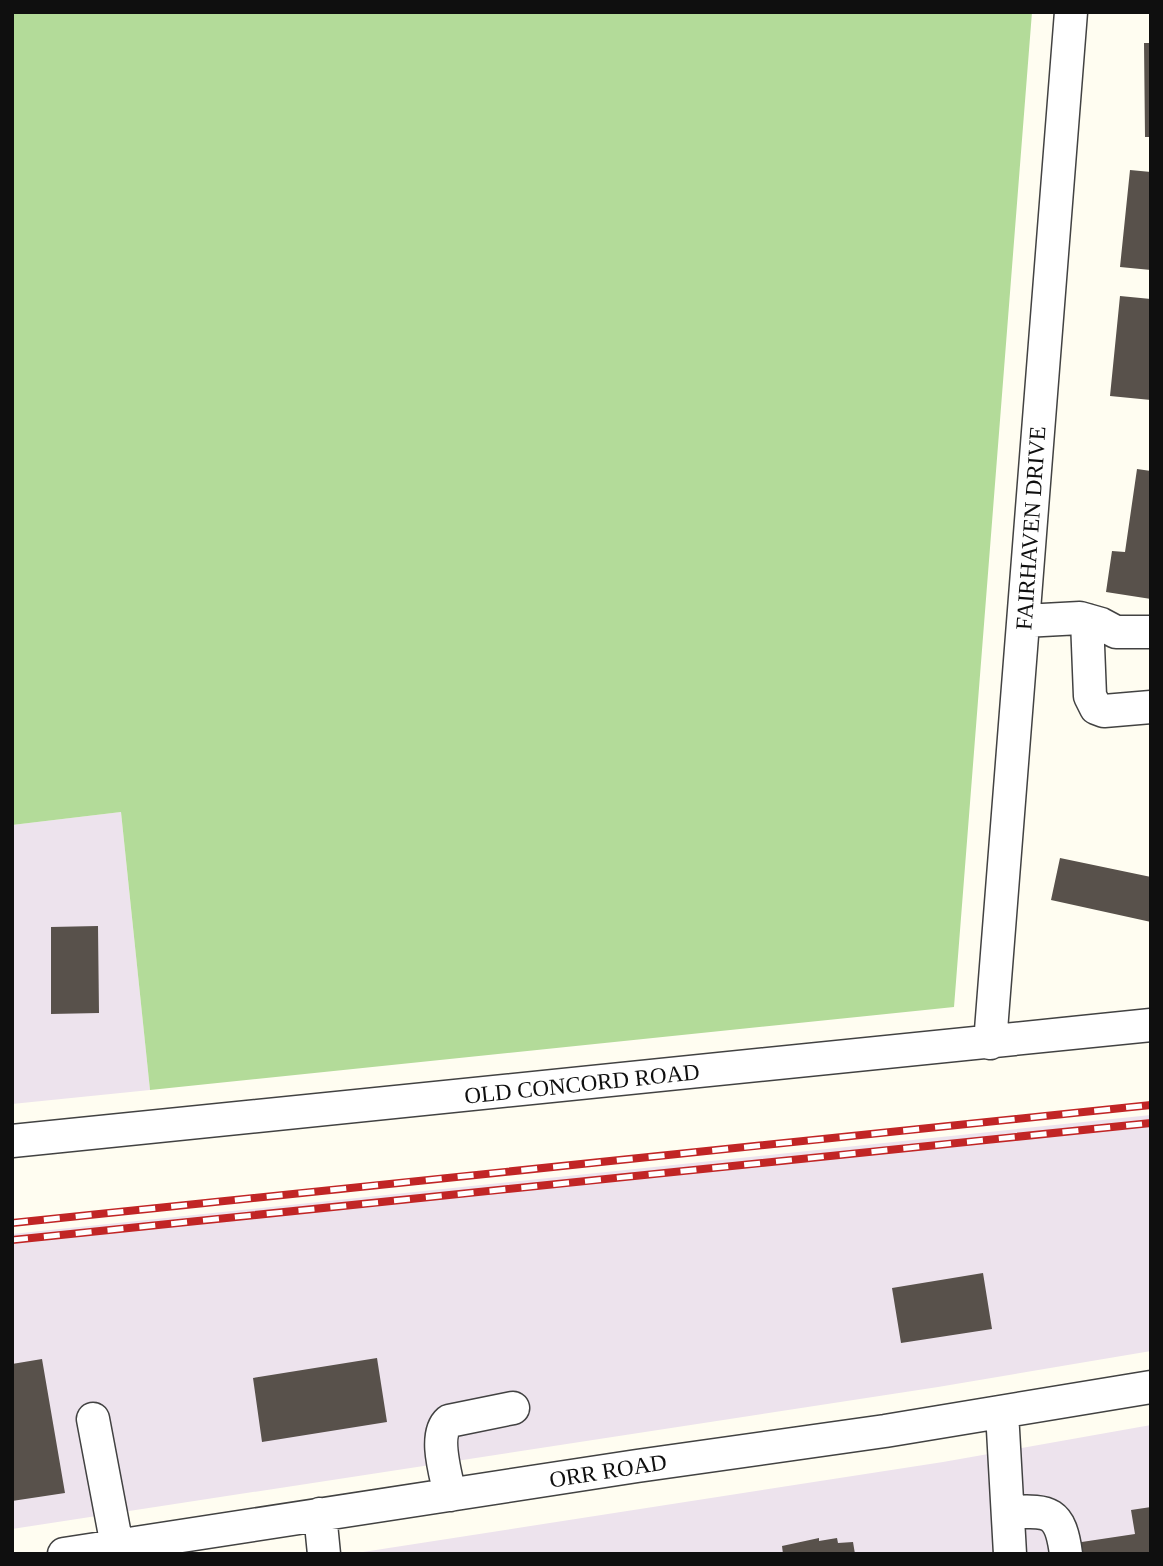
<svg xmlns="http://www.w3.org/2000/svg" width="1163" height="1566" font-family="Georgia,serif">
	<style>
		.industrial { fill: #ede3ed }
		.forest { fill: #b3db99 }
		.building { fill: #58514b }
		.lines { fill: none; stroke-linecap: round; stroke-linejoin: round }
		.minor-casing { stroke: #424242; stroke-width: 35 }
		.minor { stroke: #fff; stroke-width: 32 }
		.rail-casing { stroke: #c12525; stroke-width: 8 }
		.rail { stroke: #fff; stroke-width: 5; stroke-dasharray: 16; stroke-linecap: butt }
		.labels { text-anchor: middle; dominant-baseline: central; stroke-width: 7; stroke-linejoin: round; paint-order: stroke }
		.street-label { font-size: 23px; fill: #0f0f0f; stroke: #fff }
	</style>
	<rect width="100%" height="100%" fill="#fffdf1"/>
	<!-- industrial -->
	<path class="industrial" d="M121 812 150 1090 12 1104V825Z
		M1151 1115V1351L938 1387 12 1529V1234Z
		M1151 1425V1554H350L943 1462Z"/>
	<!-- forest -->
	<path class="forest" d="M12 12H1032L954 1007 150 1090 121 812 12 825Z"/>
	<!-- building -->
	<path class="building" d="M1144 43H1151V137H1145Z
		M1130 170 1151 172V270L1120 267Z
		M1120 296 1151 299V400L1110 396Z
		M1137 469 1151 471V599L1106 592 1112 551 1125 552Z
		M1060 858 1151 877V922L1051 900Z
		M98 926 99 1013 51 1014V927Z
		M983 1273 992 1329 901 1343 892 1288Z
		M377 1358 387 1422 262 1442 253 1378Z
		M42 1359 65 1493 12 1501V1364Z
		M1151 1507V1554H1077L1075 1543 1135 1534 1131 1510Z
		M819 1538V1541L837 1538 838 1543 853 1542 855 1554H783L782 1546Z"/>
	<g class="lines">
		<defs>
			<path id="minor" d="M1087 620 1090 696 1096 708 1104 711 1151 707
				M1024 621 1080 618 1101 624 1116 632H1151
				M990 1043 1071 12
				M12 1141 1151 1025
				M1002 1412 1010 1554
				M93 1419 117 1546
				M450 1495C446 1475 433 1435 449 1421L513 1408
				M1008 1512C1047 1511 1060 1508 1066 1554
				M320 1514 324 1554
				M64 1554 637 1466 885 1431 1151 1387"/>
		</defs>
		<!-- minor casing -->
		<use href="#minor" class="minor-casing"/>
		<!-- minor -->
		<use href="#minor" class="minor"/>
		<defs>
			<path id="rail" d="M12 1223 1151 1105
				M12 1240 1151 1123"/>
		</defs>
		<!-- rail casing -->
		<use href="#rail" class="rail-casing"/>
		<!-- rail -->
		<use href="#rail" class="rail"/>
	</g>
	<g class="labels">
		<!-- street labels -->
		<g class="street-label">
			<text transform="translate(1031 528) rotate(-86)">FAIRHAVEN DRIVE</text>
			<text transform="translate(582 1084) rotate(-6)">OLD CONCORD ROAD</text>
			<text transform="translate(608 1471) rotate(-9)">ORR ROAD</text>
		</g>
	</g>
	<!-- border -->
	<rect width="1163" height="1566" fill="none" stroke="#0f0f0f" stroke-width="28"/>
</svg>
